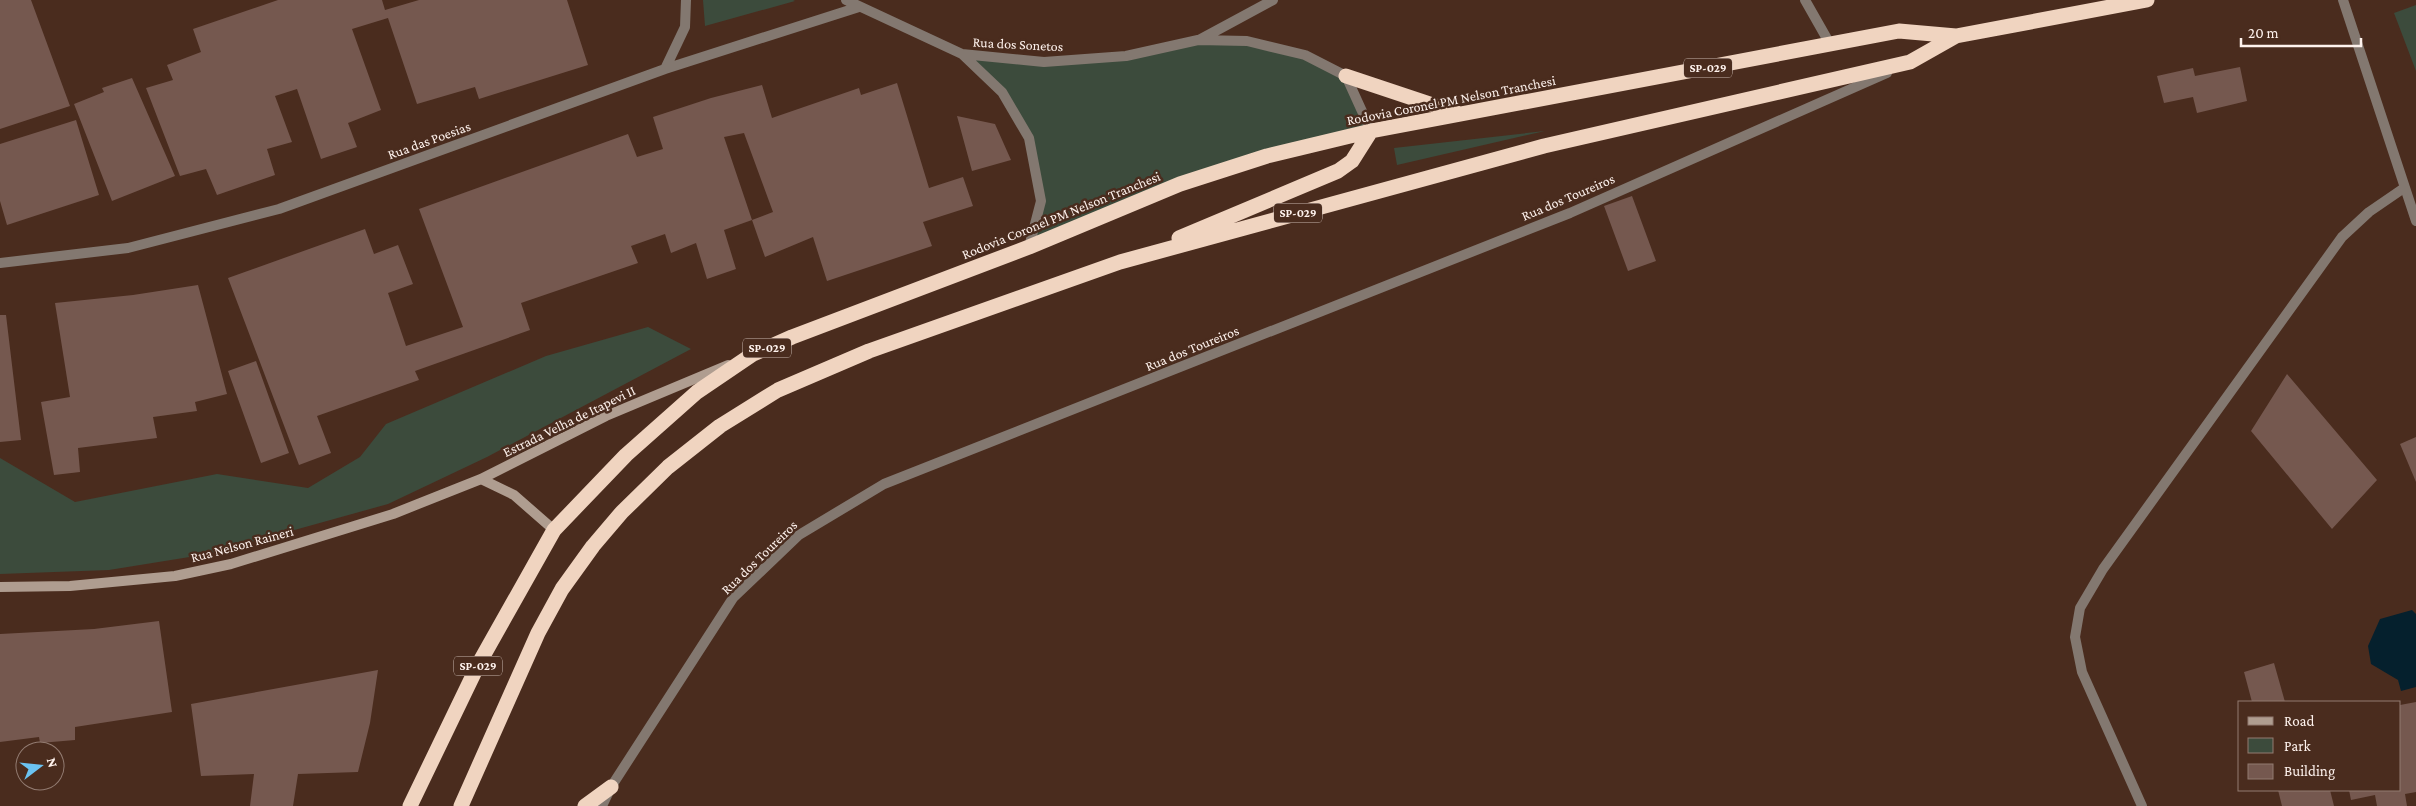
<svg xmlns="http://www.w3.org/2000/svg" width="2416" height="806" font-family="'Crimson Pro',serif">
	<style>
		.green { fill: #3c4b3c }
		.water { fill: #05202d }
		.building { fill: #75584f }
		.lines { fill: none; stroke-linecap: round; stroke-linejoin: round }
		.lane { stroke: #837870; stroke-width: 10 }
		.street { stroke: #837870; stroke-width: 10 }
		.secondary { stroke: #af9d90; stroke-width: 10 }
		.highway { stroke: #f0d4c0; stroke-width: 15 }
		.labels { text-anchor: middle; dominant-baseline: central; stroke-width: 5; stroke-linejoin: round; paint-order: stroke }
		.shield { fill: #4a2c1e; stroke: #c8b7af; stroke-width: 1 }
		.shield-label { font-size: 12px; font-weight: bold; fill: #fef2ed }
		.street-label { font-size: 14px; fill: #fef2ed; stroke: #4a2c1e }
	</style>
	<rect width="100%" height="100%" fill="#4a2c1e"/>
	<!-- green -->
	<path class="green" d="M703 0H793L795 1 705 26Z
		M2416 5V71L2394 13Z
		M1198 40 1247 41 1305 55 1346 76 1371 131 1267 156 1029 247 1041 201 1029 138 1002 92 962 54 1044 62 1126 56Z
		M1545 131 1397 165 1394 148Z
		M648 327 691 349 487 457 388 504 208 554 109 570 0 574V458L75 502 217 474 308 488 360 457 386 424 546 356Z"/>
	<!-- water -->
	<path class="water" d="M2412 610 2416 614V687L2401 691 2398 680 2371 664 2368 646 2380 619Z"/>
	<!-- building -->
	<path class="building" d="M0 0H31L70 106 0 129Z
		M278 0H382L385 10 419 0H567L588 65 479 99 475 87 417 104 388 18 352 29 381 110 348 123 357 147 321 159 297 89 275 96 292 142 267 149 275 175 217 195 206 169 180 176 146 88 173 80 167 65 201 52 193 29Z
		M2240 67 2247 101 2197 113 2193 97 2164 103 2157 76 2193 68 2195 76Z
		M132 78 175 176 112 201 74 104 104 92 102 88Z
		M897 83 929 188 963 177 973 206 923 222 932 246 827 281 813 237 765 257 752 220 773 212 744 133 724 137 752 220 724 230 736 269 707 279 696 243 671 253 665 234 631 246 638 263 521 303 530 330 415 371 419 380 317 416 331 453 299 465 228 278 365 229 374 254 398 245 413 284 388 293 406 346 463 327 419 209 628 134 637 157 663 149 653 117 711 98 762 85 772 118 859 88 861 95Z
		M957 116 995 124 1011 160 972 171Z
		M76 120 99 195 7 225 0 201V144Z
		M1632 196 1656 261 1628 271 1604 206Z
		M198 285 227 394 195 402 197 411 153 417 157 438 78 448 80 472 54 475 41 402 70 397 55 303 133 295Z
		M0 315H6L21 440 0 442Z
		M256 361 289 453 261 463 228 371Z
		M2287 374 2377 480 2332 529 2251 431Z
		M2416 437V482L2400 444Z
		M159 621 172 712 75 727V740L40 743 39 737 0 742V634L94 629Z
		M2274 663 2285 702H2252L2244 672Z
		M378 670 370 723 358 772 298 774 293 806H250L254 774 201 776 191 704Z
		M2416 702V792L2405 794 2407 806H2377L2375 795 2351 800 2349 790H2400V705Z
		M2278 790H2330L2334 806H2282Z"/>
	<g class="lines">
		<!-- lane -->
		<path class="lane" d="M2142 806 2082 672 2075 637 2080 608 2103 569 2342 237 2369 212 2404 188"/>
		<!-- street -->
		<path class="street" d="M846 0 962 54 1044 62 1126 56 1198 40 1247 41 1305 55 1346 76 1371 131
			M1805 0 1830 44
			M2343 0 2416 221
			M1199 40 1273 0
			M962 54 1002 92 1029 138 1041 201 1029 247
			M665 69 685 27 686 0
			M0 263 128 248 279 209 665 69 859 7
			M602 806 611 787 733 598 799 535 884 484 1570 213 1887 73"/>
		<!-- secondary -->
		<path class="secondary" d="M481 479 514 495 554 530
			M0 587 70 586 175 576 231 564 393 514 481 479 606 416 728 365"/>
		<!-- highway -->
		<path class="highway" d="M1346 76 1460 114
			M1179 238 1338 171 1352 161 1371 131
			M410 806 478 665 554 530 626 455 697 392 753 354 792 337 1029 247 1180 184 1267 156 1371 131 1899 31 1956 36 2147 0
			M461 806 538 633 562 589 593 546 622 512 668 467 720 426 778 390 869 351 1120 262 1544 146 1910 62 1956 36
			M585 806 611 787"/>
	</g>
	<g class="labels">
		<!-- shield labels -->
		<g class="shield">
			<rect x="1684" y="58.5" width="48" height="19" rx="4"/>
			<rect x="1274" y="203.5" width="48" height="19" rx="4"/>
			<rect x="743" y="338.5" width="48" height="19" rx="4"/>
			<rect x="454" y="656.5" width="48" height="19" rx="4"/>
		</g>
		<g class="shield-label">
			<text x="1708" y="68">SP-029</text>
			<text x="1298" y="213">SP-029</text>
			<text x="767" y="348">SP-029</text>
			<text x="478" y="666">SP-029</text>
		</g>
		<!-- street labels -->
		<g class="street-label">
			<text transform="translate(1018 44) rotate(3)">Rua dos Sonetos</text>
			<text transform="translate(1451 100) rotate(-11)">Rodovia Coronel PM Nelson Tranchesi</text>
			<text transform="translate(429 140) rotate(-20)">Rua das Poesias</text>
			<text transform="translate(1568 197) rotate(-23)">Rua dos Toureiros</text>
			<text transform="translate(1061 215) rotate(-22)">Rodovia Coronel PM Nelson Tranchesi</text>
			<text transform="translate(1192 348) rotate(-22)">Rua dos Toureiros</text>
			<text transform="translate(569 421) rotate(-26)">Estrada Velha de Itapevi II</text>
			<text transform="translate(242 544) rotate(-15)">Rua Nelson Raineri</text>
			<text transform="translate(759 557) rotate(-44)">Rua dos Toureiros</text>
		</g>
	</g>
	<!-- legend -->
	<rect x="2238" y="701" width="162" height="90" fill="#4a2c1e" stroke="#927b71"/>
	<rect x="2248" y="717" width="25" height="8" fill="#af9d90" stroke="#927b71"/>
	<text x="2284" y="726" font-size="15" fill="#fef2ed">Road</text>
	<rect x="2248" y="738" width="25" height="15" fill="#3c4b3c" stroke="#927b71"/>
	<text x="2284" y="751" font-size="15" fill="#fef2ed">Park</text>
	<rect x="2248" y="764" width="25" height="15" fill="#75584f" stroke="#927b71"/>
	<text x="2284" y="776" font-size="15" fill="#fef2ed">Building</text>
	<!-- north arrow -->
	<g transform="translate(40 766) rotate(74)"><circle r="24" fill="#4a2c1e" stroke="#927b71"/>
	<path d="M0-4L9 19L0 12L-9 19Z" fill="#6bc3f2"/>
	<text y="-8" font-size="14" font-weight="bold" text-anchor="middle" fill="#fef2ed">N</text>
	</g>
	<!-- scale -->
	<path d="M2241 38v8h120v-8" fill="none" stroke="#fef2ed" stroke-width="2.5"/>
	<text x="2248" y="38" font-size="15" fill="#fef2ed" stroke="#4a2c1e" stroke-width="4" paint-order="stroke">20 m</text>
</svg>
